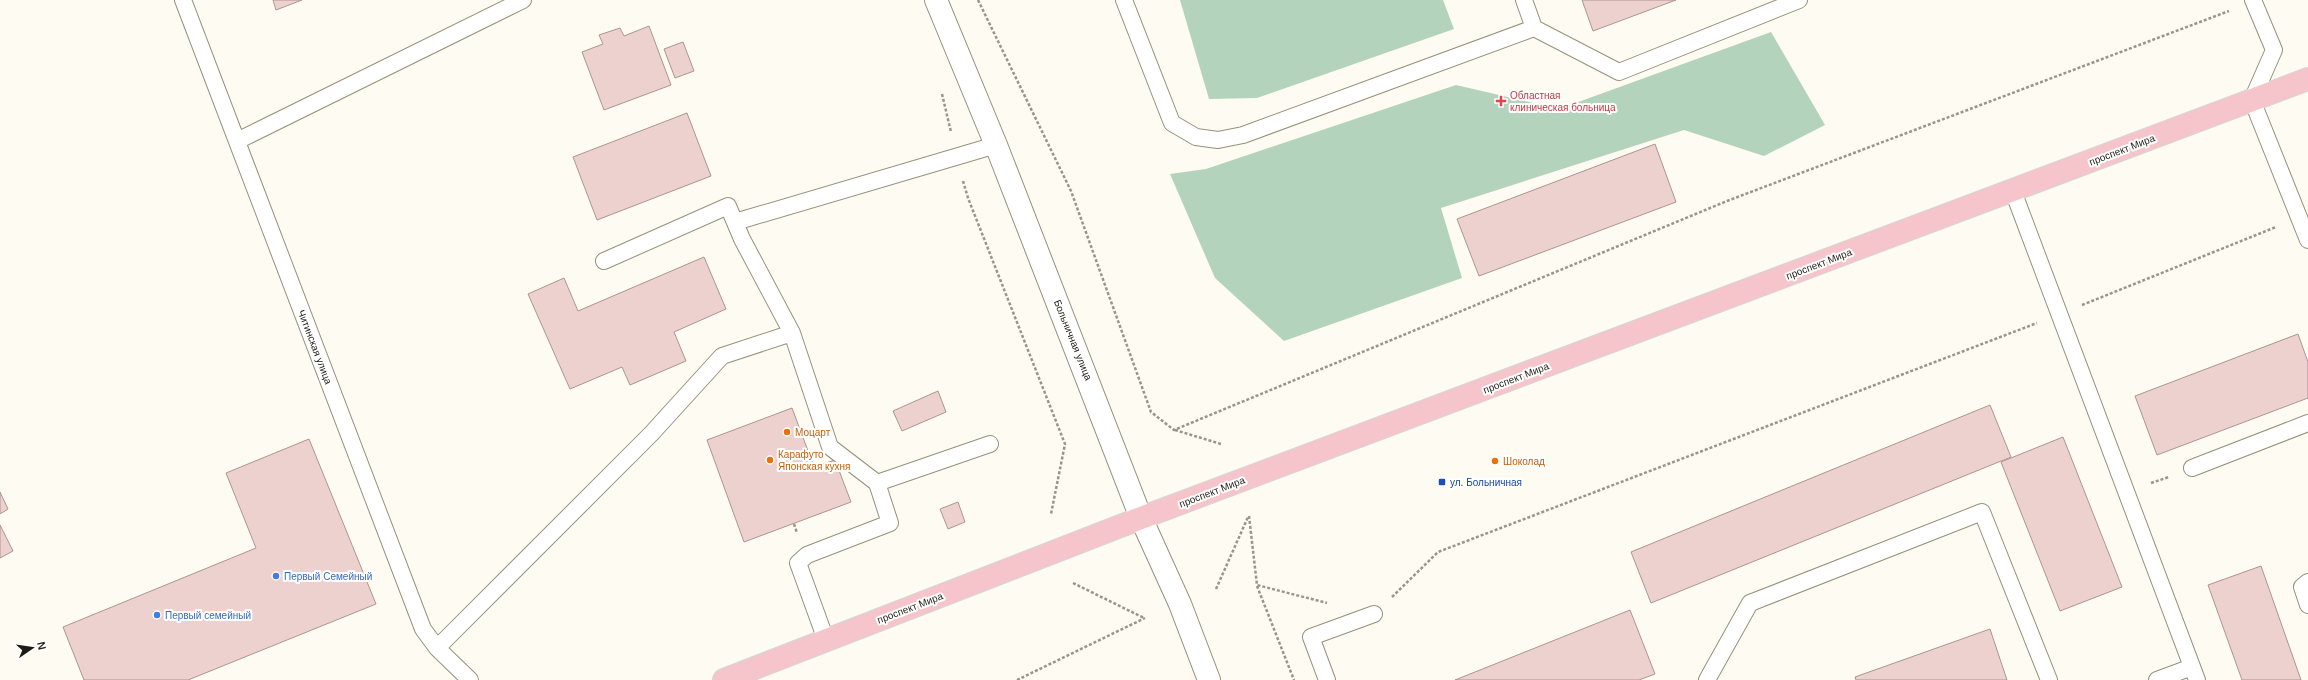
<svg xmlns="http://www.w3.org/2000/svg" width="2308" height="680" font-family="Arial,sans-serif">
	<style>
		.green { fill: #b4d3bc }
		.building { fill: #ecd1cf; stroke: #ad9493 }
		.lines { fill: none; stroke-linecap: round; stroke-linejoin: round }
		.lane-casing { stroke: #97907c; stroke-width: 18 }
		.secondary-casing { stroke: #97907c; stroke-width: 24 }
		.primary-casing { stroke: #d6d6d5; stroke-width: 24 }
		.path { stroke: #98958d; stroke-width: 2.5; stroke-dasharray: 3 2; stroke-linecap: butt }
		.lane { stroke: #fff; stroke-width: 16 }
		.secondary { stroke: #fff; stroke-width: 22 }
		.primary { stroke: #f6c4cb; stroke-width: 22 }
		.health-dot { fill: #e0444e; stroke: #fff; stroke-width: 1.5 }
		.food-dot { fill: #e8710a; stroke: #fff; stroke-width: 1.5 }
		.transit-dot { fill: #1a4fb4; stroke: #fff; stroke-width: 1.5 }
		.shop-dot { fill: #3f7fe0; stroke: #fff; stroke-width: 1.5 }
		.labels { text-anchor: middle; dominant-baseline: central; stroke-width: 4; stroke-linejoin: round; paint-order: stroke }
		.health-label { font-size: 10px; fill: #be3a42; stroke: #fff; text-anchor: start }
		.street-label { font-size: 10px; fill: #1e1b13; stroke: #fff }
		.food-label { font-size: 10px; fill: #c56008; stroke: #fff; text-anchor: start }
		.transit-label { font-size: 10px; fill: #164399; stroke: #fff; text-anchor: start }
		.shop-label { font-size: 10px; fill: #366cbe; stroke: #fff; text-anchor: start }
	</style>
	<rect width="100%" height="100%" fill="#fefbf2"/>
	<!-- green -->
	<path class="green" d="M1180 0H1443L1454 29 1257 98 1209 99Z
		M1771 32 1825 125 1764 156 1684 130 1441 208 1462 278 1284 341 1215 278 1170 174 1206 169 1456 85 1559 109Z"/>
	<!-- building -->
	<path class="building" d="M273 0H302L276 10Z
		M1582 0H1676L1593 31Z
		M649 26 671 85 604 110 582 52 603 44 599 35 620 28 624 36Z
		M683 42 694 71 675 78 664 49Z
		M687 113 711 176 597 220 573 157Z
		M1655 144 1676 202 1479 276 1457 219Z
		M704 257 726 309 674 332 686 361 630 385 622 367 570 389 528 294 564 278 578 311Z
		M2298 334 2308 362V398L2157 455 2135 396Z
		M938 391 946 412 902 431 893 411Z
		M1990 405 2011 457 1651 603 1631 552Z
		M792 408 814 467 835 460 851 502 744 542 707 440Z
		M2063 437 2122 587 2060 611 2001 462Z
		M309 439 376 604 188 680H84L63 627 256 548 226 473Z
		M0 492 8 509 0 514Z
		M958 502 965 522 948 529 940 509Z
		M0 525 13 551 0 558Z
		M2261 566 2301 680H2242L2208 585Z
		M1630 610 1655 674 1639 680H1455Z
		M1990 629 2007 680H1856L1855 677Z"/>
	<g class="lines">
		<defs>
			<path id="lane" d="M183 0 423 629 437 648 470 680
				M1124 0 1172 123 1196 137 1218 140 1243 135 1534 28
				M1524 0 1534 28 1619 72 1799 0
				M2253 0 2274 50 2252 100 2308 240
				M237 141 523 0
				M2013 191 2197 680
				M735 222 996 145
				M604 261 728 206 742 239 792 333
				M2192 468 2308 423
				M2308 582 2302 587 2308 605
				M826 640 798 563 807 555 890 523 877 483
				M437 648 651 434 722 356 792 333 830 447 877 483 990 444
				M1327 680 1311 637 1374 614
				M1707 680 1750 603 1982 512 2049 680
				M2157 680 2192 667"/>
			<path id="secondary" d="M936 0 996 145 1141 518 1180 604 1209 680"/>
			<path id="primary" d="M724 680 1141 518 2308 79"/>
		</defs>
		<!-- lane casing -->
		<use href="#lane" class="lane-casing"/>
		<!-- secondary casing -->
		<use href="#secondary" class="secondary-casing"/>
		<!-- primary casing -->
		<use href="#primary" class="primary-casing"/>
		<!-- path -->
		<path class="path" d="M978 0 1071 191 1151 412 1174 430 1727 201 2229 11
			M942 94 951 132
			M963 181 968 198 1065 444 1051 514
			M2082 305 2276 227
			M1175 430 1221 444
			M2151 483 2169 477
			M1249 516 1257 585 1327 603
			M794 524 797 533
			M1073 583 1144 618
			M1257 586 1294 680
			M1216 589 1248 517
			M1392 597 1438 552 2037 323
			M1017 680 1145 618"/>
		<!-- lane -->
		<use href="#lane" class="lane"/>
		<!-- secondary -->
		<use href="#secondary" class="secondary"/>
		<!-- primary -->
		<use href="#primary" class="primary"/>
	</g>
	<!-- markers -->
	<path class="health-dot" d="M1499 95h4v4h4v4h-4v4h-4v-4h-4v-4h4z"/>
	<g class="food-dot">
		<circle cx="787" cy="432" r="4"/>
		<circle cx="770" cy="460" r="4"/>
		<circle cx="1495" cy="461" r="4"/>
	</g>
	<rect class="transit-dot" x="1438" y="478" width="8" height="8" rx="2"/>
	<g class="shop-dot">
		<circle cx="276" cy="576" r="4"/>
		<circle cx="157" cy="615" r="4"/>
	</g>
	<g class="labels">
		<!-- health labels -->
		<g class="health-label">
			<text x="1510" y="95">Областная<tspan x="1510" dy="12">клиническая больница</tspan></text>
		</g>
		<!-- street labels -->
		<g class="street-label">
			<text transform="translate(2122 150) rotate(-21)">проспект Мира</text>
			<text transform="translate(1819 264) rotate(-21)">проспект Мира</text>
			<text transform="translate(1073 340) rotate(68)">Больничная улица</text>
			<text transform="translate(315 347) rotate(69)">Читинская улица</text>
			<text transform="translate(1516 378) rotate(-21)">проспект Мира</text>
			<text transform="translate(1212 492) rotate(-21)">проспект Мира</text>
			<text transform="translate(910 608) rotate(-21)">проспект Мира</text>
		</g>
		<!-- food labels -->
		<g class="food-label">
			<text x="795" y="432">Моцарт</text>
			<text x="778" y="454">Карафуто<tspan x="778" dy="12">Японская кухня</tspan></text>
			<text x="1503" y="461">Шоколад</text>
		</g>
		<!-- transit labels -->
		<g class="transit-label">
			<text x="1450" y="482">ул. Больничная</text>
		</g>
		<!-- shop labels -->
		<g class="shop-label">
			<text x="284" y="576">Первый Семейный</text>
			<text x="165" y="615">Первый семейный</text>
		</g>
	</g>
	<!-- north arrow -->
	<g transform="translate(32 648) rotate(77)" stroke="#ffffff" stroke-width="3" paint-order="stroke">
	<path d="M0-3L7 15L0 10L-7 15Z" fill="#1e1b13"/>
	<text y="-6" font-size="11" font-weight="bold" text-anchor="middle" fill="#1e1b13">N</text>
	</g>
</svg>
